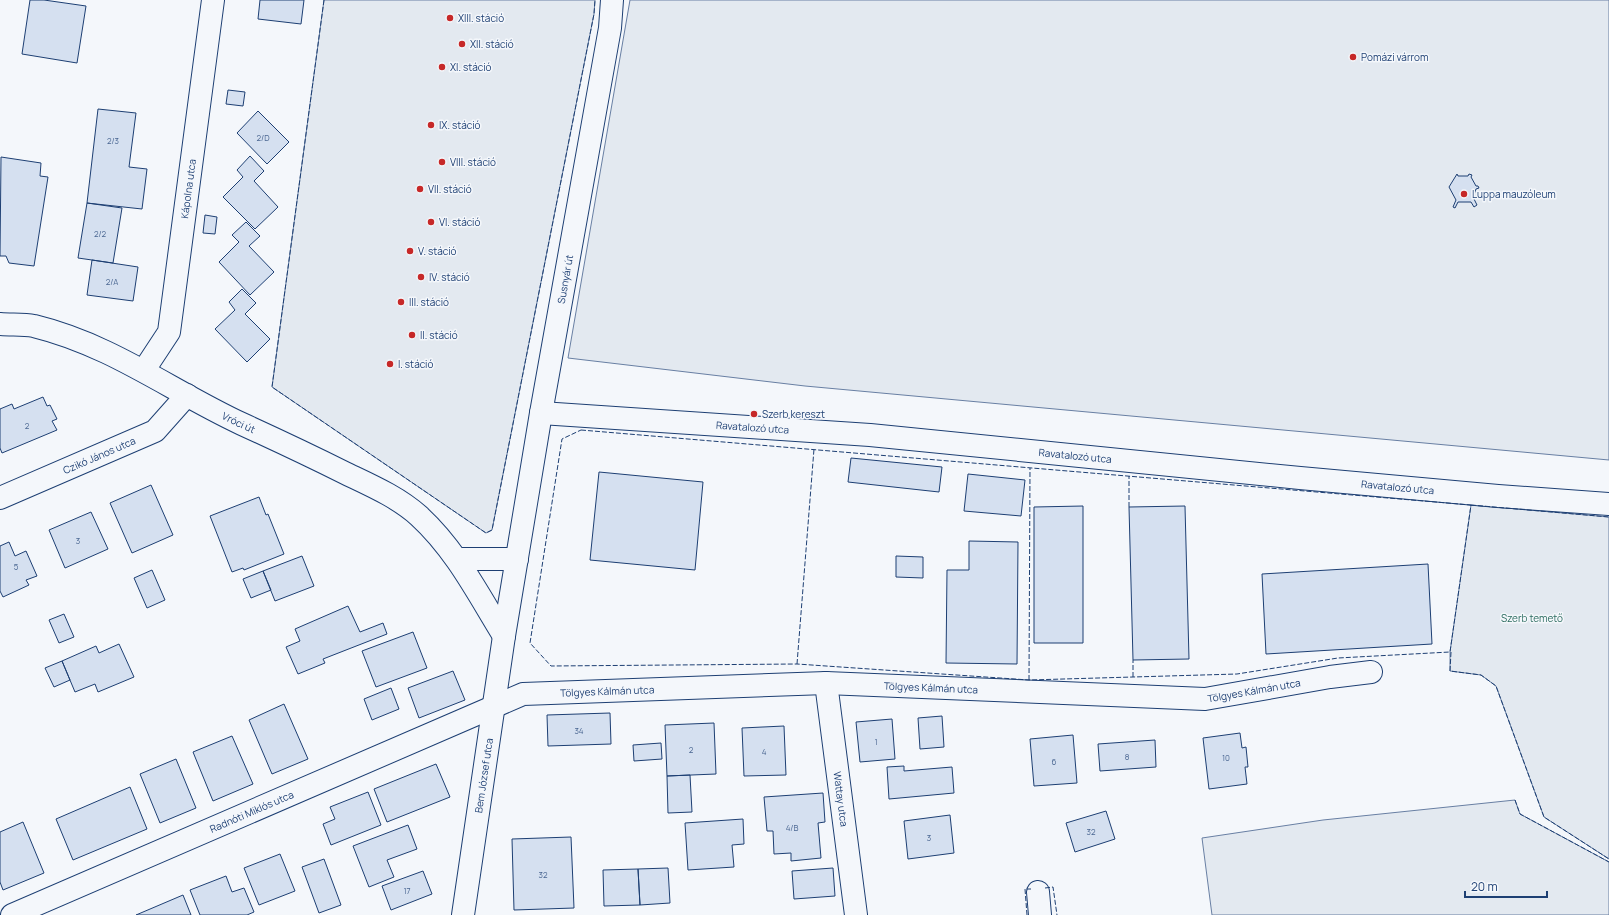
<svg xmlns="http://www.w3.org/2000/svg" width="1609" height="915" font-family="Manrope,sans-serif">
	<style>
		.green { fill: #e3e9f0; stroke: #687fa3 }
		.building { fill: #d5e0f0; stroke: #1d3f73 }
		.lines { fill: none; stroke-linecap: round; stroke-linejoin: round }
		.minor-casing { stroke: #1d3f73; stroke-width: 24 }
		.minor { stroke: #f4f7fb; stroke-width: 22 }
		.fence { stroke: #1d3f73; stroke-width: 1; stroke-dasharray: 5 2; stroke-linecap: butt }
		.poi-dot { fill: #c62828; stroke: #f4f7fb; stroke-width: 1.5 }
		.labels { text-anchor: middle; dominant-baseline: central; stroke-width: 3; stroke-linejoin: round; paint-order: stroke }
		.number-label { font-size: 8px; fill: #4b6792 }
		.poi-label { font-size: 10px; fill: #1d3f73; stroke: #f4f7fb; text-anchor: start }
		.street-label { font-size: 10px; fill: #1d3f73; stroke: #f4f7fb }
		.park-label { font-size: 10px; fill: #2c6c60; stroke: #f4f7fb }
	</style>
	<rect width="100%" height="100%" fill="#f4f7fb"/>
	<!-- green -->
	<path class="green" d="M324 0H595L594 14 492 530 486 533 272 387Z
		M630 0H1609V460L805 386 568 358Z
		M1471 505 1609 517V859L1544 817 1496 686 1481 675 1450 671V652Z
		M1515 800 1520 814 1609 862V915H1212L1202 838 1323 820Z"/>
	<!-- building -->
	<path class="building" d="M30 0H44L86 6 77 63 22 54Z
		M260 0H304L301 24 258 19Z
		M228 90 245 92 243 106 226 104Z
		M98 109 136 113 129 167 147 169 142 209 87 203Z
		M258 111 289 142 267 164 237 133Z
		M250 156 264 171 254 181 278 207 255 229 223 197 243 177 237 170Z
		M1 157 41 163 40 176 48 177 34 266 9 263 6 256H0Z
		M1457 174 1458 176H1468L1469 174 1472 175 1471 177 1476 186H1478L1479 188 1476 189 1473 197 1477 205 1474 207 1471 202H1458L1455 208 1453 207 1456 200 1449 187Z
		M87 203 122 208 113 263 78 258Z
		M205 215 217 217 215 234 203 233Z
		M246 222 260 236 249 246 274 272 250 295 219 262 239 242 232 235Z
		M92 260 138 267 133 301 87 295Z
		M242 289 256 303 245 314 270 339 247 362 215 329 235 310 229 302Z
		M43 397 47 406 50 405 57 419 52 421 57 430 2 453 0 448V409L12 404 14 409Z
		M851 458 942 467 939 492 848 482Z
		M599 472 703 482 695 570 590 560Z
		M968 474 1025 480 1021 516 964 511Z
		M151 485 173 535 132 553 110 503Z
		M259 497 266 515 268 514 284 554 244 570 243 568 232 572 210 516Z
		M1083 506V643H1034V507Z
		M1185 506 1189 659 1133 660 1129 507Z
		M91 512 108 549 65 568 49 530Z
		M969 541 1018 542 1017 664 946 663 947 570H969Z
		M9 542 15 556 26 551 37 576 26 580 29 585 3 597 0 591V546Z
		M302 556 314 586 275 601 263 571Z
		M896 556 923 557V578L896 577Z
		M1428 564 1432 644 1266 654 1262 574Z
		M152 570 165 600 147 608 134 578Z
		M263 571 271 590 251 598 243 579Z
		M348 606 360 632 383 623 387 634 323 659 325 663 298 674 286 647 300 641 295 629Z
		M64 614 74 637 59 643 49 620Z
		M413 632 427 668 376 687 362 651Z
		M119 644 134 677 98 692 95 684 75 692 62 661 96 646 99 653Z
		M62 661 70 680 54 687 45 668Z
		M453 671 465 700 419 718 408 688Z
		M391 688 399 709 372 720 364 699Z
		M284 704 308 759 272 774 249 720Z
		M610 713 611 744 548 746 547 715Z
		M942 716 944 747 920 749 918 718Z
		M892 719 895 759 860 762 856 722Z
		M714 723 716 774 667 776 665 725Z
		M784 726 786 775 744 776 742 728Z
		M1240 733 1242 748 1246 747 1248 767H1245L1247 784 1209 789 1203 738Z
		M1073 735 1077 783 1034 786 1030 739Z
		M232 736 253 784 213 801 193 752Z
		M1155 740 1156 767 1100 771 1098 744Z
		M661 743 662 759 634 761 633 745Z
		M176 759 196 808 160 823 140 774Z
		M436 764 450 797 387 822 374 789Z
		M904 766V771L952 767 954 793 889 799 887 767Z
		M690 775 692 812 668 813 667 776Z
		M130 787 147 829 73 860 56 819Z
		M368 792 381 825 331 845 323 824 335 819 330 807Z
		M823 793 825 822 818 823 821 858 791 861V853L774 854 773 831H767L764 797Z
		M1106 811 1115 839 1075 852 1066 823Z
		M950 815 954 853 908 859 904 821Z
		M743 819 744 844 732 845 734 867 688 870 685 823Z
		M23 822 44 873 3 890 0 882V832Z
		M408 825 417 849 387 860 394 877 369 887 353 846Z
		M571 837 574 908 514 910 512 839Z
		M280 854 295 891 259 905 244 868Z
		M324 859 341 905 319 913 302 867Z
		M668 868 670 903 640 905 638 869Z
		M833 868 835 896 794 899 792 871Z
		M638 869 640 905 604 906 603 870Z
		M423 871 432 894 391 910 382 886Z
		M226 876 232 892 244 888 254 912 247 915H200L190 890Z
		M183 895 191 915H136Z"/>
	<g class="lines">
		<defs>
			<g id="minor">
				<path id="s1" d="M0 324C11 325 23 324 34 326 112 345 171 391 242 424 277 440 311 456 345 473 370 485 398 497 419 516 456 550 478 594 504 636"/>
				<path id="s2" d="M144 370 169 332 213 0"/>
				<path id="s3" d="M541 413 870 435 1300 478 1498 496 1609 504"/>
				<path id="s4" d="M0 498 155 431 187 395"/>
				<path d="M457 559H517"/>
				<path id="s5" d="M826 683 856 915"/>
				<path d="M1038 892 1040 915"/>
				<path id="s6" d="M12 915 523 694 826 683 1205 699 1330 677 1371 672"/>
				<path id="s7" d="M463 915 504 636 541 413 610 28 612 0"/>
			</g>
		</defs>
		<!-- minor casing -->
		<use href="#minor" class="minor-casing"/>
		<!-- minor -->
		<use href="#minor" class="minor"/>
		<!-- fence -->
		<path class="fence" d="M324 0 272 387 486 533 492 530 594 14 595 0
			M581 430 1471 505 1450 652 1338 658 1237 674 1029 680 797 664 551 666 530 643 562 439Z
			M1471 505 1609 517
			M1129 507V476
			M1451 652 1450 671 1481 675 1496 686 1544 817 1609 859
			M797 664 814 449
			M1133 677V660
			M1029 680 1030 468
			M1515 800 1520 814 1609 862
			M1045 888 1053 887 1057 915
			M1027 915 1025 889H1031"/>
	</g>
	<!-- markers -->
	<g class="poi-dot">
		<circle cx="450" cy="18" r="4"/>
		<circle cx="462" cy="44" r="4"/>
		<circle cx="1353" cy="57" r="4"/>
		<circle cx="442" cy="67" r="4"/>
		<circle cx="431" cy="125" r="4"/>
		<circle cx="442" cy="162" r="4"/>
		<circle cx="420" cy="189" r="4"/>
		<circle cx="1464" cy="194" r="4"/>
		<circle cx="431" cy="222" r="4"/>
		<circle cx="410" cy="251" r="4"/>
		<circle cx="421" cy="277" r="4"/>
		<circle cx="401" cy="302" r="4"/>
		<circle cx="412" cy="335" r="4"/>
		<circle cx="390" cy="364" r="4"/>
		<circle cx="754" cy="414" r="4"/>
	</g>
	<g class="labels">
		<!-- number labels -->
		<g class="number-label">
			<text x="263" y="137">2/D</text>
			<text x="113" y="140">2/3</text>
			<text x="100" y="233">2/2</text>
			<text x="112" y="281">2/A</text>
			<text x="27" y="425">2</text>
			<text x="78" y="540">3</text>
			<text x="16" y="566">5</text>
			<text x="579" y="730">34</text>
			<text x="876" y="741">1</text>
			<text x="691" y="749">2</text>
			<text x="764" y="751">4</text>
			<text x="1127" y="756">8</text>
			<text x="1226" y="757">10</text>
			<text x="1054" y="761">6</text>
			<text x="792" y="827">4/B</text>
			<text x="1091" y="831">32</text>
			<text x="929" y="837">3</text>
			<text x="543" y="874">32</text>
			<text x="407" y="890">17</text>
		</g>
		<!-- poi labels -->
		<g class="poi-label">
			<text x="458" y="18">XIII. stáció</text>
			<text x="470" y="44">XII. stáció</text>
			<text x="1361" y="57">Pomázi várrom</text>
			<text x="450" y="67">XI. stáció</text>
			<text x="439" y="125">IX. stáció</text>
			<text x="450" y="162">VIII. stáció</text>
			<text x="428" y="189">VII. stáció</text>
			<text x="1472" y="194">Luppa mauzóleum</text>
			<text x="439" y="222">VI. stáció</text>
			<text x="418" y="251">V. stáció</text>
			<text x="429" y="277">IV. stáció</text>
			<text x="409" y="302">III. stáció</text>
			<text x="420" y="335">II. stáció</text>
			<text x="398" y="364">I. stáció</text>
			<text x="762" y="414">Szerb kereszt</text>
		</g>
		<!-- street labels -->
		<g class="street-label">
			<text stroke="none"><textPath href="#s2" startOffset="190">Kápolna utca</textPath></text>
			<text stroke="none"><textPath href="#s7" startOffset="644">Susnyár út</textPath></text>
			<text stroke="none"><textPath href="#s1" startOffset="261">Vróci út</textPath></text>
			<text stroke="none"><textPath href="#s3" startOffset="212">Ravatalozó utca</textPath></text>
			<text stroke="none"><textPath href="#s4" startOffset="108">Czikó János utca</textPath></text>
			<text stroke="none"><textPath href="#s3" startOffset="536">Ravatalozó utca</textPath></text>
			<text stroke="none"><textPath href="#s3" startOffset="860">Ravatalozó utca</textPath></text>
			<text stroke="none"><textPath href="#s6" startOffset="965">Tölgyes Kálmán utca</textPath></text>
			<text stroke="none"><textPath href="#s6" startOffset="1289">Tölgyes Kálmán utca</textPath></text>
			<text stroke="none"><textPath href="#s6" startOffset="641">Tölgyes Kálmán utca</textPath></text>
			<text stroke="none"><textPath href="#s7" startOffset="141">Bem József utca</textPath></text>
			<text stroke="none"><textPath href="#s5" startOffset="117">Wattay utca</textPath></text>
			<text stroke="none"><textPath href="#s6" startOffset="261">Radnóti Miklós utca</textPath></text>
		</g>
		<!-- park labels -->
		<g class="park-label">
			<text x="1532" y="618">Szerb temető</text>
		</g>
	</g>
	<!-- scale -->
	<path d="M1465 891v6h82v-6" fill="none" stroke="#1d3f73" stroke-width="2"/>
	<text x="1471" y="891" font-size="12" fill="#1d3f73" stroke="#f4f7fb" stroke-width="3" paint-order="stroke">20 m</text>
</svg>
